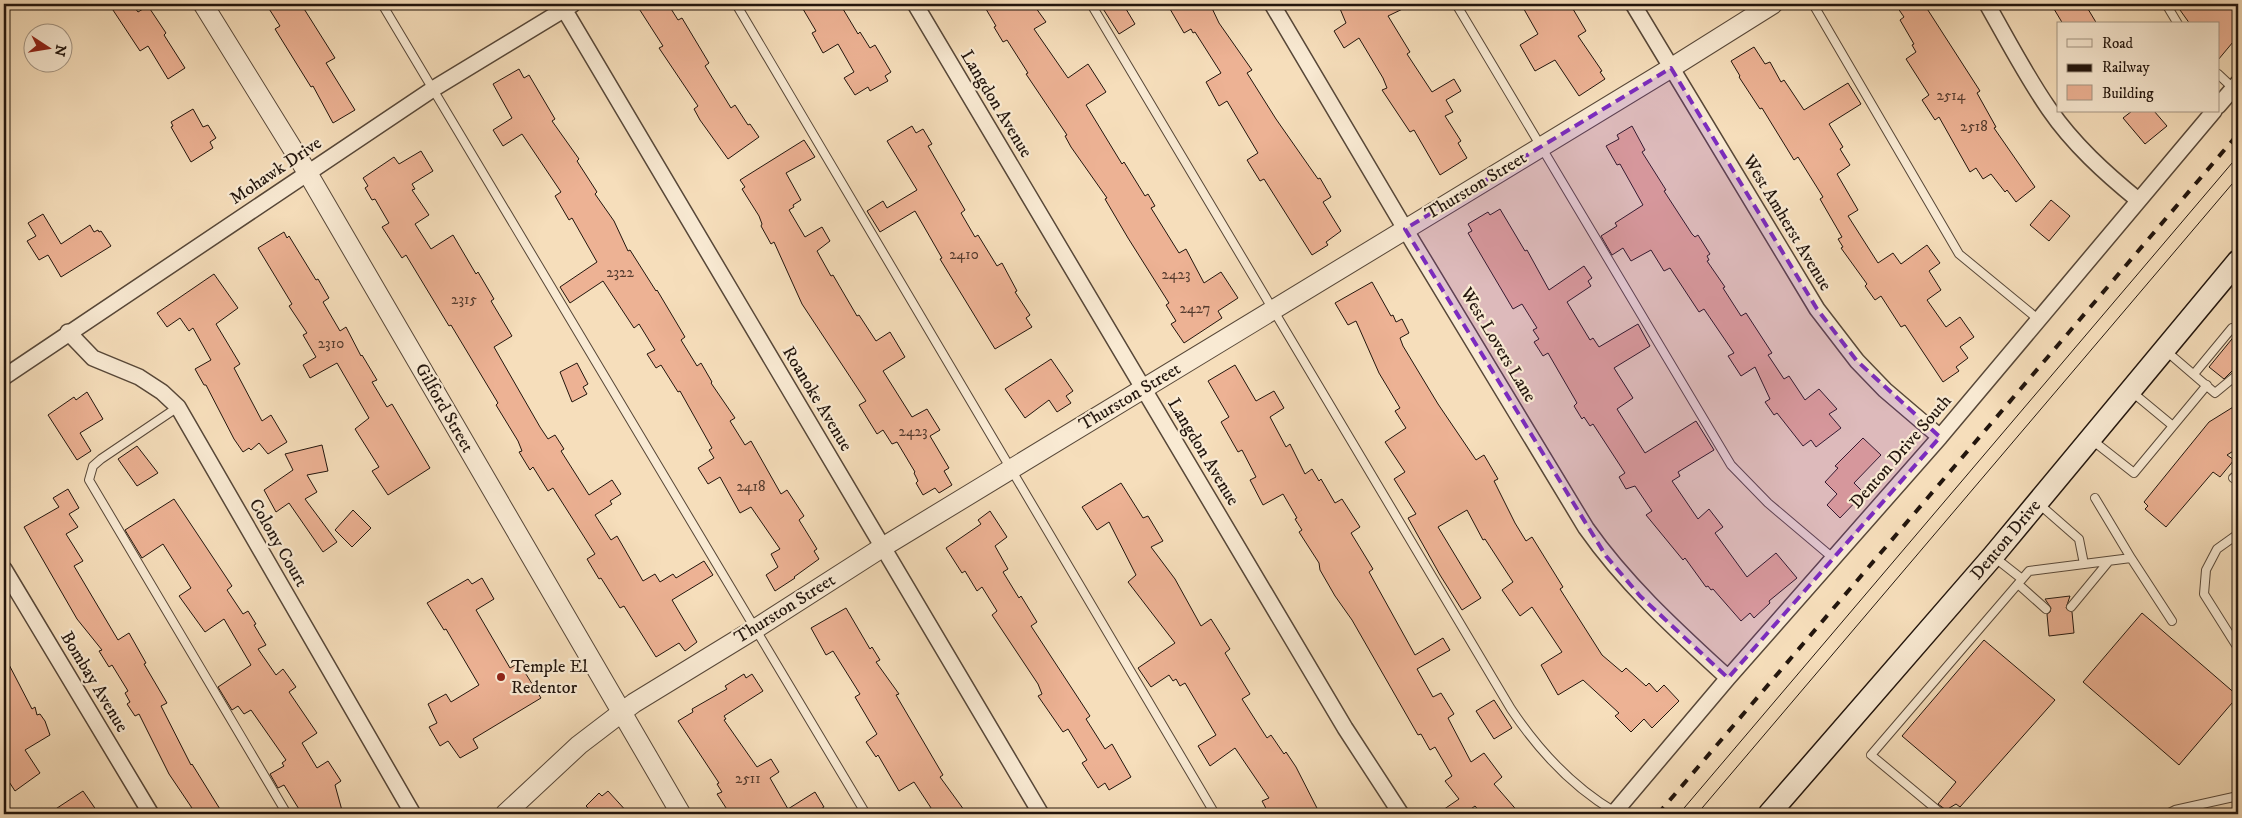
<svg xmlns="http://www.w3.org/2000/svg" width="2242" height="818" font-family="'IM FELL DW Pica',serif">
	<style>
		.building { fill: #edb294; stroke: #22150d }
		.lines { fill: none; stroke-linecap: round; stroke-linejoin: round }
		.service-casing { stroke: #574738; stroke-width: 10 }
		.minor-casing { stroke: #574738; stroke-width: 18 }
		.tertiary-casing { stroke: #574738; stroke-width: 21 }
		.secondary-casing { stroke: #22150d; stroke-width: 24 }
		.service { stroke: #f9ead3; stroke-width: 8 }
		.minor { stroke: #f9ead3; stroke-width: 15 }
		.tertiary { stroke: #f9ead3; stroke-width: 19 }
		.secondary { stroke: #f9ead3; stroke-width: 21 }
		.tram { stroke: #22150d; stroke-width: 1 }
		.rail { stroke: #22150d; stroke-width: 4; stroke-dasharray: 9 9; stroke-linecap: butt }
		.marked { fill: #7b2cbf; fill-opacity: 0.2; stroke: #7b2cbf; stroke-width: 4; stroke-dasharray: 10 6; stroke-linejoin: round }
		.poi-dot { fill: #8f2418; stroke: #f9ead3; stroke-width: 2 }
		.labels { text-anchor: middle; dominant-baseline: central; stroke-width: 4.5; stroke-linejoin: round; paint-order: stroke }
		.number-label { font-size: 15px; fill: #553c2f }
		.street-label { font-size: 18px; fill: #22150d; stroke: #f9ead3 }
		.poi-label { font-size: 18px; fill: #22150d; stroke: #f9ead3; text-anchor: start }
	</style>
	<rect width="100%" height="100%" fill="#f6debb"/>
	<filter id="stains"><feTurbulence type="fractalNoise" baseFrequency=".004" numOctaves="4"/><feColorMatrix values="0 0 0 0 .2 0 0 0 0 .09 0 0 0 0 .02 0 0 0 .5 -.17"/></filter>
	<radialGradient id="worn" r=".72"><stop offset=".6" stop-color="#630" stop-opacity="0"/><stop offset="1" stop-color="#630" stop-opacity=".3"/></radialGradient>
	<!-- building -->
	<path class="building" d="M109 4H132L138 12 148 6 166 33 164 35 185 68 168 79 148 46 140 51Z
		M266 4H301L335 58 326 63 355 110 333 123 313 86 311 87 275 29 280 26Z
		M636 4H668L678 20 682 18 709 63 705 66 731 108 735 105 748 125 750 124 759 137 728 159 700 120 694 109 698 106 659 48 663 46Z
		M800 4H840L858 34 860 32 870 48 875 45 891 72 885 76 888 81 870 91 868 87 855 95 844 78 854 72 838 44 823 53 812 33 816 31Z
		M983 4H1033L1046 22 1034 29 1068 78 1088 64 1106 92 1086 105 1122 164 1124 162 1145 196 1148 194 1155 206 1151 208 1179 253 1186 249 1204 283 1221 272 1238 298 1218 311 1222 318 1184 343 1171 324 1176 321 1166 305 1169 303 1128 238 1105 199 1107 198 1071 147 1065 136 1067 135 1026 74 1028 73 1007 40 1003 42 994 27 996 26Z
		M1100 4H1123L1135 24 1119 34Z
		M1180 4H1210L1219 23 1252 70 1247 73 1276 119 1318 179 1320 178 1331 197 1323 202 1341 231 1326 242 1328 245 1312 255 1264 179 1260 181 1247 160 1258 153 1227 101 1219 106 1206 82 1221 73 1195 32 1193 33 1191 29 1184 33 1170 9Z
		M1338 4H1413L1388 16 1410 52 1407 54 1432 92 1454 79 1461 91 1446 100 1453 112 1445 116 1461 141 1458 143 1467 158 1440 175 1414 130 1410 132 1382 90 1387 88 1383 78 1359 38 1344 48 1334 31 1346 23Z
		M1521 4H1570L1586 31 1578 36 1602 71 1600 72 1605 79 1579 96 1555 60 1535 71 1520 45 1538 34Z
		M1895 4H1924L1980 91 1977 93 1996 127 1994 128 2035 187 2016 202 2007 190 2005 192 1991 174 1983 179 1976 168 1970 172 1939 117 1935 120 1922 100 1929 95 1906 59 1916 52 1912 45 1914 44 1900 20 1904 17Z
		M2062 4H2085L2097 24H2063L2054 9Z
		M2187 4H2238V36L2218 60V24H2190L2180 10Z
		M1754 47 1765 64 1770 62 1781 82 1784 80 1804 110 1848 83 1861 104 1829 124 1843 147 1840 149 1850 165 1837 174 1858 210 1848 216 1878 263 1893 253 1901 264 1927 245 1940 263 1929 271 1941 290 1927 300 1946 327 1960 317 1974 337 1960 347 1968 358 1956 367 1959 371 1943 382 1905 325 1901 327 1881 296 1875 300 1865 286 1867 284 1841 248 1843 247 1838 239 1842 237 1820 199 1823 197 1798 157 1794 160 1762 108 1760 109 1739 77 1740 76 1731 61Z
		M519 69 524 78 529 75 555 119 552 121 579 159 577 161 597 192 595 194 614 221 628 251 630 250 656 291 657 290 685 337 681 340 697 366 701 363 712 382 711 383 735 418 730 421 745 445 751 441 781 494 787 490 804 516 799 520 817 549 814 551 819 559 794 577 795 578 775 591 766 575 778 567 771 554 780 549 751 507 740 513 720 477 708 484 698 468 714 458 709 450 712 448 680 391 678 392 661 365 656 368 647 354 655 350 639 324 634 328 603 281 570 303 560 287 597 262 572 218 569 220 555 196 561 192 522 134 503 146 493 130 512 118 493 84Z
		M193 109 203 127 208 125 216 138 210 142 213 148 191 162 171 127 173 126 171 122Z
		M2132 111H2154L2167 126 2145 144 2123 118Z
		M912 126 916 133 923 129 932 144 928 146 965 210 961 213 975 237 978 235 997 266 1002 263 1017 291 1015 292 1030 315 1026 318 1032 327 995 349 940 259 942 258 915 211 880 232 867 211 883 201 887 208 917 190 887 141Z
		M1632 126 1645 150 1642 152 1666 190 1664 191 1692 234 1695 237 1698 235 1710 254 1707 256 1709 260 1707 261 1725 287 1723 288 1741 316 1746 313 1772 353 1768 355 1784 379 1789 376 1805 400 1819 389 1837 409 1829 414 1841 428 1816 447 1811 440 1803 446 1777 413 1774 415 1765 402 1770 399 1755 367 1741 376 1728 356 1734 353 1704 309 1699 312 1670 268 1664 271 1651 250 1631 261 1623 248 1612 255 1601 236 1617 226 1615 223 1643 205 1620 164 1617 165 1606 146 1619 139 1617 135Z
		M804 140 815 157 786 173 801 200 793 205 794 207 789 210 805 237 822 227 830 241 817 251 831 276 833 275 857 316 859 315 876 341 890 332 905 357 883 371 912 417 927 409 940 430 930 436 949 468 944 471 952 485 939 493 935 488 923 495 916 483 918 481 914 473 915 472 897 442 892 444 883 430 877 434 859 405 866 401 802 304 774 242 771 244 761 226 762 224 759 216 742 189 745 187 740 180Z
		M421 151 433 171 412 184 415 189 412 190 429 215 415 224 431 249 453 235 476 274 478 272 494 299 491 301 512 336 494 347 540 427 548 439 555 435 564 449 561 451 589 495 612 480 621 494 610 501 612 504 595 515 611 540 617 536 643 581 655 574 660 582 673 574 676 578 704 561 713 575 672 600 697 642 685 651 679 643 656 657 624 606 620 608 601 578 599 579 587 559 595 554 553 488 548 491 533 467 530 470 519 452 522 451 518 441 496 405 498 403 451 325 449 326 406 255 402 258 382 227 389 223 375 199 372 200 365 188 368 186 363 178 394 157 399 164Z
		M2051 200 2070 216 2049 241 2030 225Z
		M1500 209 1525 251 1527 250 1549 290 1584 266 1592 278 1588 281 1591 286 1567 302 1590 340 1593 338 1599 347 1638 324 1650 346 1614 368 1633 398 1617 409 1645 453 1696 421 1714 450 1678 472 1680 476 1672 481 1698 519 1709 509 1723 527 1715 533 1747 577 1776 553 1797 578 1769 601 1770 603 1754 618 1750 613 1741 621 1713 589 1711 590 1708 586 1706 587 1685 558 1683 560 1646 515 1652 511 1635 486 1626 489 1619 477 1625 473 1593 424 1590 426 1584 417 1582 419 1574 406 1577 403 1548 353 1543 356 1534 342 1539 339 1533 330 1537 328 1522 304 1513 309 1468 233 1472 231 1468 224 1488 212 1490 215Z
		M43 214 61 244 90 225 94 232 98 230 99 232 101 231 111 246 61 277 48 255 39 260 27 241 36 236 28 223Z
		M284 232 287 238 289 236 316 280 318 279 329 298 323 302 340 331 346 327 361 356 362 355 377 380 372 382 387 407 392 404 430 468 388 495 372 471 379 467 355 429 369 418 337 363 310 378 303 365 316 357 303 335 307 333 289 306 292 304 258 248Z
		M214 274 238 308 216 324 240 364 234 368 262 421 271 415 287 442 268 454 259 443 251 450 249 448 243 452 234 439 206 385H204L195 369 211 360 193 328 189 331 180 318 167 327 157 313Z
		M1372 282 1391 316 1393 315 1396 322 1402 319 1409 333 1400 338 1403 346 1438 404 1476 460 1484 455 1498 479 1494 481 1515 523 1526 541 1532 537 1563 587 1560 589 1602 655 1622 672 1626 668 1646 686 1649 683 1657 692 1664 685 1679 701 1652 728 1644 719 1631 732 1615 716 1619 713 1583 680 1558 695 1541 665 1562 652 1532 607 1520 616 1502 590 1513 582 1485 539 1483 540 1467 510 1438 527 1481 598 1462 610 1440 575 1408 518 1416 514 1394 479 1405 472 1385 442 1406 428 1395 411 1400 408 1379 373 1356 321 1348 325 1335 303Z
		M2236 334H2238V365L2224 379 2209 367Z
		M1051 359 1073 391 1066 396 1071 403 1057 412 1049 400 1025 418 1005 389Z
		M577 363 588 384 583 387 587 394 572 402 560 372Z
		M1235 365 1256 401 1274 391 1284 408 1270 417 1286 447 1290 444 1305 474 1312 469 1319 481 1321 479 1335 503 1342 499 1360 527 1351 533 1373 569 1369 572 1415 655 1443 638 1450 650 1417 669 1433 697 1441 693 1454 714 1448 718 1471 762 1484 753 1502 777 1494 784 1520 814H1482L1475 806 1464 814H1437L1459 799 1445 781 1452 776 1435 747 1430 750 1421 734 1418 735 1352 620 1335 596 1320 570 1319 563 1299 532 1302 530 1295 519 1297 518 1283 494 1263 505 1250 480 1256 477 1242 450 1238 452 1221 422 1229 417 1208 381Z
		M87 392 103 419 80 433 91 451 77 460 48 415 74 397 76 400Z
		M2238 404V448L2227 455 2234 460 2220 477 2213 472 2166 527 2145 509 2148 506 2144 502 2209 422Z
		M1863 438 1881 455 1854 483 1864 493 1840 518 1827 505 1837 494 1825 482 1838 468 1835 466Z
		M322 445 328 471 307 475 317 492 305 499 337 542 323 552 289 503 276 512 264 490 293 470 285 454Z
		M137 446 158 473 137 486 118 459Z
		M1121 483 1143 518 1148 516 1163 541 1151 547 1175 579 1201 626 1211 619 1230 649 1225 653 1250 694 1242 699 1267 738 1271 735 1284 754 1286 752 1296 767 1320 814H1269L1262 801 1269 798 1235 748 1210 766 1198 746 1216 735 1185 683 1180 686 1176 679 1173 681 1169 675 1151 687 1138 668 1175 643 1128 582 1136 575 1109 522 1097 530 1082 507Z
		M68 489 79 508 69 514 78 527 66 534 83 561 74 566 118 640 129 633 146 663 144 664 167 703 161 706 191 765 192 764 223 814H196L169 774 139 714 135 716 127 704 130 702 125 693 128 691 112 665 109 667 99 651 102 650 77 619 24 527 59 507 53 498Z
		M174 499 232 586 227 590 243 614 248 611 256 624 254 625 266 645 258 649 276 675 283 669 296 687 289 692 317 733 302 743 317 768 328 761 341 781 335 785 343 814H302L284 785 278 788 270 774 284 766 282 763 286 760 251 710 244 714 238 706 232 710 218 687 251 665 224 619 205 632 179 596 191 588 163 544 142 558 125 530Z
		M353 510 371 528 352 547 335 530Z
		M990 511 1007 537 995 546 1008 569 1003 572 1019 598 1021 596 1037 622 1031 626 1090 716 1086 719 1105 749 1112 744 1131 777 1109 790 1105 783 1098 788 1082 763 1087 760 1068 729 1063 732 1038 696 1042 694 1038 684 992 615 997 611 982 587 977 591 965 571 962 573 946 548 981 524 978 520Z
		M482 578 494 599 476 610 510 668 519 663 541 698 473 739 478 748 460 758 448 741 440 746 429 727 437 723 428 704 446 694 451 702 479 685 446 629 444 630 427 603 468 579 472 584Z
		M2070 596 2066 608 2072 612 2074 633 2049 636 2047 614 2050 612 2051 608 2045 599Z
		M846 608 870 649 872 647 880 660 876 662 899 694 896 695 943 775 940 777 967 814H935L914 782 899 791 878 755 876 757 866 742 877 734 855 697 860 694 833 651 826 655 811 628Z
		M2142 613 2238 696 2179 765 2083 682Z
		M1984 640 2055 700 1960 807 1956 804 1946 810 1938 804 1956 782 1902 736Z
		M4 655 32 709 35 707 37 715 40 714 45 721 50 735 25 750 40 773 15 791 4 774V736L9 732 4 723Z
		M744 674 746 678 752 674 763 691 724 716 726 719 724 720 757 767 771 759 779 772 770 778 788 809 815 792 824 807 812 814H730L717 794 722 792 717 784 719 783 678 721 693 712 692 709 727 689 725 686Z
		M1494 700 1512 728 1494 739 1476 711Z
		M83 791 99 814H48Z
		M608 791 629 814H594L586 806 599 793 602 796Z"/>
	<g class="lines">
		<defs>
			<path id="service" d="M382 4 866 814
				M736 4 1215 814
				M1091 4 1511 709C1539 751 1571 786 1615 812
				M1456 4 1731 465 1768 503 1833 558
				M1813 4 1959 254 2038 319
				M2166 4 2178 24
				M2218 74 2234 89
				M2165 350 2215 393 2238 374
				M2194 374 2232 328H2238
				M2132 392 2173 426
				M178 407 101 459 93 466 89 480 287 814
				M2092 440 2134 473 2207 385
				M2233 478 2238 474
				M2095 498 2131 558
				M2039 504 2079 539 2084 564
				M2238 534 2217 549 2206 570 2204 594 2238 648
				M1994 557 2022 579
				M2018 584 2046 609
				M2071 607 2109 561
				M1942 814 1871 755 2029 571 2131 558 2172 621
				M2167 814 2175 810 2238 796"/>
			<path id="minor" d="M561 4 1041 814
				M915 4 1345 728 1401 814
				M1272 4 1414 244 1586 528C1626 585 1677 631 1728 678
				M1633 4 1817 309 1857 361 1885 390 1940 437
				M1987 4C2007 39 2026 76 2049 109 2073 144 2105 173 2138 200
				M2218 106 2238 83
				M68 332 93 358 139 377 162 392 178 407 413 814
				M4 377 433 89 573 4
				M4 569 151 814
				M1613 814 1728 678 1940 437 2214 111"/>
			<path id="tertiary" d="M203 4 307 172 681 814
				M505 814 579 745 634 703 755 629 883 547 1671 68 1773 4"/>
			<path id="secondary" d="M1769 814 1993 556 2238 261"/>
		</defs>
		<!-- service casing -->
		<use href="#service" class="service-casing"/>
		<!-- minor casing -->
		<use href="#minor" class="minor-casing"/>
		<!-- tertiary casing -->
		<use href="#tertiary" class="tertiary-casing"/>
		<!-- secondary casing -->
		<use href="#secondary" class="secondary-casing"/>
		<!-- service -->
		<use href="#service" class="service"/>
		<!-- minor -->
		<use href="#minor" class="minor"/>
		<!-- tertiary -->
		<use href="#tertiary" class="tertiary"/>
		<!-- secondary -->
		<use href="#secondary" class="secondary"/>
		<!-- tram -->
		<path class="tram" d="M1679 814 2238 156
			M1697 814 2238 177"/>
		<!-- rail -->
		<path class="rail" d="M1658 814 2238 134"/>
	</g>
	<!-- marked area -->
	<path class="marked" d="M1671 68 1817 309 1857 361 1940 437 1728 678 1640 596 1606 556 1405 229Z"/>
	<!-- markers -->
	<circle class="poi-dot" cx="501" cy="677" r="5"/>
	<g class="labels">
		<!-- number labels -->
		<g class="number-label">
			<text x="1951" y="95">2514</text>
			<text x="1974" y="126">2518</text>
			<text x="964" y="254">2410</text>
			<text x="620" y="272">2322</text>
			<text x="1176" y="274">2423</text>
			<text x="464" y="299">2315</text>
			<text x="1195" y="308">2427</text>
			<text x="331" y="343">2310</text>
			<text x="913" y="431">2423</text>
			<text x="751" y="486">2418</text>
			<text x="748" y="778">2511</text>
		</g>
		<!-- street labels -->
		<g class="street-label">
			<text transform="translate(996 104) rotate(59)">Langdon Avenue</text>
			<text transform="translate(276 171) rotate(-34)">Mohawk Drive</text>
			<text transform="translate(1476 186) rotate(-31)">Thurston Street</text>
			<text transform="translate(1787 223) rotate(59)">West Amherst Avenue</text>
			<text transform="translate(1498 345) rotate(59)">West Lovers Lane</text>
			<text transform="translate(1130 397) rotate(-31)">Thurston Street</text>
			<text transform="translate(817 399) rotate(59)">Roanoke Avenue</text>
			<text transform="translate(444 408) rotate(60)">Gilford Street</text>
			<text transform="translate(1203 452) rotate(59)">Langdon Avenue</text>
			<text transform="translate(1901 452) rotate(-49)">Denton Drive South</text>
			<text transform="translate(2006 540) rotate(-50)">Denton Drive</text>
			<text transform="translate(278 543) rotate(60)">Colony Court</text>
			<text transform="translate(785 609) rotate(-32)">Thurston Street</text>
			<text transform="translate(94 682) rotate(59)">Bombay Avenue</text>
		</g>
		<!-- poi labels -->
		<g class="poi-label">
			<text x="511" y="667">Temple El<tspan x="511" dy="21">Redentor</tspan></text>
		</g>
	</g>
	<!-- margin -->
	<rect width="2242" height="818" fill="none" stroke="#f6debb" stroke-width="20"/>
	<rect x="5" y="5" width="2232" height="808" fill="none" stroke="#22150d" stroke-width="2.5"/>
	<rect x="10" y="10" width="2222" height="798" fill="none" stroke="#22150d"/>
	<!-- legend -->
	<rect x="2057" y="22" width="162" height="90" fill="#f9ead3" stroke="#a39584"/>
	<rect x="2067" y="39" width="25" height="8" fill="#f9ead3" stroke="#a39584"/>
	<text x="2102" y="48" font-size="15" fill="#22150d">Road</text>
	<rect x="2067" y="64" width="25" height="8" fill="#22150d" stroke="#a39584"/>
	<text x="2102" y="72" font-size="15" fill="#22150d">Railway</text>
	<rect x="2067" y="85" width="25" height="15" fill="#edb294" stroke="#a39584"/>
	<text x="2102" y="98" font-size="15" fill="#22150d">Building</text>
	<!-- north arrow -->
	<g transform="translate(48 48) rotate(102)"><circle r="24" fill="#f9ead3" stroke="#a39584"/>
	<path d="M0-4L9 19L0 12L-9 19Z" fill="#8f2418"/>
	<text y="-8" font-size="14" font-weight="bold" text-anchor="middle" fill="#22150d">N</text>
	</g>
	<rect width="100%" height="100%" filter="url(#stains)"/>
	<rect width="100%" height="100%" fill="url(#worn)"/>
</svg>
